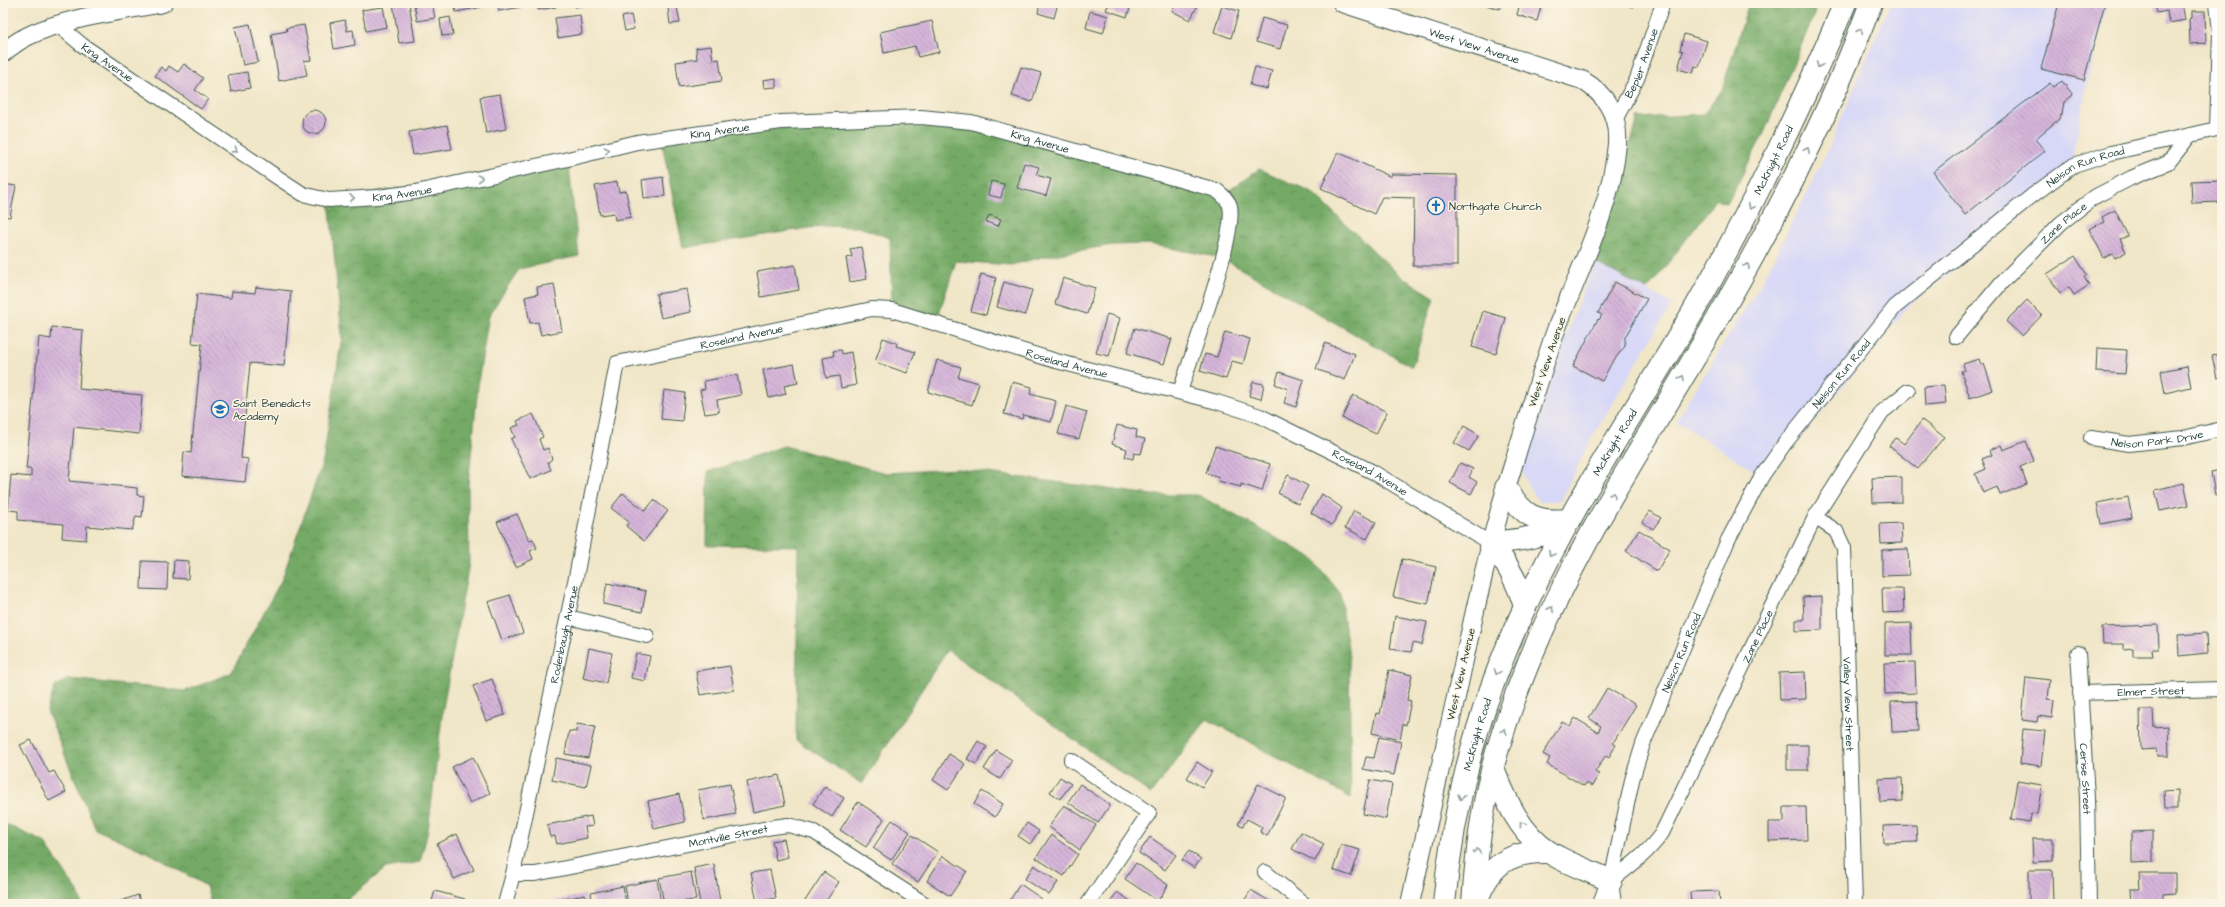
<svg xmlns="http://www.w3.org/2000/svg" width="2225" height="907" font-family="'Architects Daughter',sans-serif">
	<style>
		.built { fill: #d7d7f8 }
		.forest { fill: url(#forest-crowns); stroke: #4a744d }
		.building { fill: url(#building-back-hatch) }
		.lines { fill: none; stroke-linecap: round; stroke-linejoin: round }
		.minor-casing { stroke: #3e564a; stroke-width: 16 }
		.tertiary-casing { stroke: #3e564a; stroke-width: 20 }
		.secondary-casing { stroke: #3e564a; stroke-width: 22 }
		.trunk-casing { stroke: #3e564a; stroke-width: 24 }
		.minor { stroke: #fff; stroke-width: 14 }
		.tertiary { stroke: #fff; stroke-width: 18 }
		.secondary { stroke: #fff; stroke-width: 20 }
		.trunk { stroke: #fff; stroke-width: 22 }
		.oneway { stroke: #8f9e9a }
		.labels { text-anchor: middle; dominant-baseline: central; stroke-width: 3; stroke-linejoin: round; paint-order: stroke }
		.street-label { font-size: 11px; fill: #1f3d34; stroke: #fcf5e5 }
		.poi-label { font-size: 11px; fill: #1f3d34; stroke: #fcf5e5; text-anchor: start }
	</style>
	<defs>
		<pattern id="forest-crowns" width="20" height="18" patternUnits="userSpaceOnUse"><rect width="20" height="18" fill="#75aa66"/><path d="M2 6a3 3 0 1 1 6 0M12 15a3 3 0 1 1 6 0" fill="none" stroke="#5f8c55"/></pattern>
		<pattern id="building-back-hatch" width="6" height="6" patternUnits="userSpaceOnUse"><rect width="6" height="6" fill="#d6b5da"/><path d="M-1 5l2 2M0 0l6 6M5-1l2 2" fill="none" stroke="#ad94b2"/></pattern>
	</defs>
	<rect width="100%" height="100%" fill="#fcf5e5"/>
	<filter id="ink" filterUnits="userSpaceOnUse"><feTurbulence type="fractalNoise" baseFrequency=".025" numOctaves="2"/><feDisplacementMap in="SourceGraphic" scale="8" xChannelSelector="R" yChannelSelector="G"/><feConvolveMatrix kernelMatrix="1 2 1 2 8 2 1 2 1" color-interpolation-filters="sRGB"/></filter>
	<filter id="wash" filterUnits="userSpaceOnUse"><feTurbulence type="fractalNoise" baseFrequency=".012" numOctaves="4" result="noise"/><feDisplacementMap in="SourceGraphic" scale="16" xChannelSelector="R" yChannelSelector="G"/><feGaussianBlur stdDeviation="0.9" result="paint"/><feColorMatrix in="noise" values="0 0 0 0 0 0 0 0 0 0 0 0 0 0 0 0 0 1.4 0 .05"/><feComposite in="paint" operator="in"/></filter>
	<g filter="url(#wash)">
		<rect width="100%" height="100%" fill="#f0e6c8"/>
		<!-- built -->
		<path class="built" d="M1890 3H2108L2089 76 2067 184 2054 190 1908 306 1767 479 1676 421 1765 277 1828 150Z
			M1595 262 1672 304 1591 439 1561 500 1540 502 1528 486 1522 470 1562 346Z"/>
		<!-- forest -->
		<path class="forest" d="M1749 3H1819L1764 133 1727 204 1715 199 1706 214 1647 290 1595 262 1638 118 1704 114 1722 90Z
			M971 122 1223 195 1259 169 1312 192 1399 275 1434 297 1412 367 1222 258 1149 244 1112 245 1046 256 1011 265 956 261 936 323 892 310 890 238 859 227 821 226 683 248 661 138 721 130Z
			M568 159 579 256 519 269 489 315 479 376 468 486 469 563 443 708 428 831 420 862 386 868 342 904H211L206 886 153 855 95 829 47 711 55 686 69 679 185 691 231 673 282 579 323 461 342 336 329 200Z
			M784 446 886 473 958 469 1152 495H1198L1311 557 1340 593 1349 656 1351 798 1207 719 1151 794 947 650 862 784 796 740 798 546 707 545 708 472Z
			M3 823 44 842 78 892 82 904H3Z"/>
		<g id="blocks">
			<!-- building -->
			<path class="building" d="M393 3H409L415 41 399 43Z
				M414 3H432L435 18 417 21Z
				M454 3H481L482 7 456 12Z
				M498 3H520L521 7 499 11Z
				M537 3H555L556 7 538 10Z
				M574 3H591V4L575 7Z
				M1040 3H1058L1054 18 1038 13Z
				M1109 3H1132L1127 17 1106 10Z
				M1176 3H1191L1197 7 1190 20 1172 11Z
				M1479 3H1502L1500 9Z
				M1520 3H1542L1537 21 1517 15Z
				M1621 3H1634L1633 7Z
				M2059 3H2105L2084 80 2041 69Z
				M2155 3H2182L2185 20 2169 23 2167 11 2157 13Z
				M1222 6 1239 11 1231 38 1214 32Z
				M383 7 387 27 366 31 362 10Z
				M677 7 680 23 670 24 668 8Z
				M1090 11 1108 16 1103 33 1086 28Z
				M2192 11H2205L2206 43 2190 44 2189 19 2192 18Z
				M580 15 582 34 558 38 555 18Z
				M631 15 634 29 625 31 622 17Z
				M450 17 453 35 442 36 440 19Z
				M1262 18 1287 25 1280 49 1256 42Z
				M345 20 347 31 353 30 355 45 334 49 330 23Z
				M932 21 939 52 918 57 915 46 884 53 880 32Z
				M250 24 258 62 243 65 235 27Z
				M304 25 311 60 304 61 307 75 279 81 271 34 287 31 286 28Z
				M1684 34 1707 41 1699 67 1695 66 1693 73 1678 69 1683 51 1680 50Z
				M711 46 713 60 719 59 722 81 679 87 676 62 697 59 696 48Z
				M184 64 203 78 195 90 208 99 201 109 155 76 161 67 166 71 169 66 178 72Z
				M1021 67 1041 73 1032 102 1012 96Z
				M1255 67 1272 71 1267 89 1250 85Z
				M247 72 250 88 231 92 228 75Z
				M776 78V87L764 88 763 80Z
				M2062 81 2073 95 2064 102 2062 114 2058 120 2035 139 2045 151 1965 215 1933 172 2050 83 2053 87Z
				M500 94 506 129 486 133 480 97Z
				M302 122a12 12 0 1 1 24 0a12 12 0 1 1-24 0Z
				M447 125 452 149 413 155 409 132Z
				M1338 152 1391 177V174L1457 175V266H1413L1414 198 1382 197 1374 214 1321 188Z
				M1024 163 1039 167 1036 175 1051 179 1046 196 1017 188Z
				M663 177 665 196 644 198 642 180Z
				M2222 180V202L2192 203 2191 181Z
				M991 181 1004 184 1001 198 988 195Z
				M617 182 619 192 626 191 631 217 615 220 614 213 600 215 595 186Z
				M3 184 16 186 10 217 3 216Z
				M2115 210 2128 236 2120 239 2126 252 2115 258 2112 254 2104 258 2089 229 2104 222 2102 217Z
				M989 215 1001 219 998 226 986 222Z
				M861 247 867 279 850 282 846 258 852 257 850 249Z
				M2075 256 2087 275 2084 277 2089 285 2074 295 2069 287 2060 293 2047 274Z
				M795 265 799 290 761 297 757 272Z
				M981 274 996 278 986 315 971 311Z
				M1063 278 1095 288 1087 314 1055 304Z
				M1004 282 1032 290 1025 315 997 307Z
				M1615 282 1647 299 1625 337V346L1611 364 1602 381 1573 366 1598 319 1599 320 1602 315 1598 313Z
				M554 284 562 331 541 335 538 322 530 323 525 297 538 294 537 287Z
				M256 287 291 291 284 366 250 363 241 458 248 459 245 482 182 476 184 452 191 453 202 344 192 343 197 294 231 298 232 291 255 293Z
				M687 289 691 312 661 318 656 294Z
				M2027 300 2042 315 2022 336 2006 321Z
				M1483 311 1506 318 1496 354 1472 347Z
				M1107 314 1120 318 1109 356 1096 353Z
				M52 327 83 330 79 389 142 395 139 434 74 427 69 481 137 488V495L144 496 142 517 136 516 132 530 87 526 86 540 62 538 63 524 18 520V511L8 510 11 475 31 477V469H26L39 337 51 339Z
				M1135 328 1172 339 1164 364 1127 353Z
				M1225 332 1250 339 1243 364 1232 361 1226 379 1200 371 1205 354 1217 357Z
				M883 338 897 343 896 346 915 352 907 373 875 362Z
				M1325 343 1355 354 1345 380 1316 369Z
				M2097 348 2127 350 2125 374 2096 372Z
				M841 350 842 354 851 352 856 385 841 388 839 376 826 378 823 358 834 356 833 351Z
				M2222 354V377L2217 378 2212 356Z
				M1979 359 1981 365 1984 364 1993 390 1970 398 1961 371 1965 370 1963 364Z
				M937 360 961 367 958 377 979 383 972 405 928 392Z
				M794 364 798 383 784 386 786 394 769 398 763 370Z
				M2187 366 2191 387 2165 393 2161 371Z
				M1279 372 1304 380 1296 407 1284 403 1288 389 1275 384Z
				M737 375 741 395 717 400 719 412 705 414 700 390 705 389 704 381Z
				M1012 382 1032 387 1030 394 1056 401 1051 422 1023 415 1022 419 1004 414Z
				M1253 382 1264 384 1261 399 1249 396Z
				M1944 385 1946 404 1925 406 1924 387Z
				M664 390 685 393 682 421 661 419Z
				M1353 395 1387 412 1376 434 1342 418Z
				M1066 406 1087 412 1079 439 1058 434Z
				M533 414 543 437 539 439 543 450 548 448 552 459 548 462 551 470 530 479 511 439 515 437 511 428 519 425 517 421Z
				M1922 420 1944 437 1918 469 1889 446 1896 438 1904 444Z
				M1117 425 1137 430 1136 437 1145 439 1141 454 1134 453 1133 459 1125 457 1127 449 1112 444Z
				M1464 426 1479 435 1469 451 1454 443Z
				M2026 441 2034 461 2020 467 2027 484 2000 495 1997 487 1983 493 1975 474 1986 469 1982 459 1992 455 1990 450 2001 445 2003 450Z
				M1215 446 1270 464 1262 491 1241 484V487L1218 481 1219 477 1206 473Z
				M1460 463 1473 469 1469 477 1477 482 1471 494 1450 483Z
				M2222 470V494L2215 495 2211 472Z
				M1288 475 1308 486 1298 504 1278 493Z
				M1902 477V502L1873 503 1872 478Z
				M2184 483 2189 505 2160 511 2155 490Z
				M623 493 645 511 654 500 668 511 644 541 626 526 629 522 611 508Z
				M1322 494 1342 508 1332 525 1311 513Z
				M2128 497 2132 518 2101 524 2097 503Z
				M1354 511 1376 522 1367 539 1345 528Z
				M1650 511 1661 518 1653 529 1642 522Z
				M517 514 529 540 533 539 537 548 530 551 533 559 516 567 497 522Z
				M1901 523 1902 543 1881 544 1880 524Z
				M1639 530 1670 549 1657 571 1626 551Z
				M1908 549 1909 575 1882 576V550Z
				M1402 559 1436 567 1428 604 1393 597Z
				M174 560 189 561 188 579 173 578Z
				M142 561 168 562 167 590 141 589Z
				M607 583 646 591 642 612 603 604Z
				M1882 589H1903L1904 612 1883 613Z
				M510 595 523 633 502 640 488 602Z
				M1822 596V630L1796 631V620H1804L1803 597Z
				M1395 616 1427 622 1422 645 1413 643 1411 652 1390 649Z
				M1911 623 1912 655H1885V624Z
				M2158 625 2159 649H2152L2153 656H2133V648L2124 649V644H2103L2102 627Z
				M2206 633 2207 653 2179 656 2178 635Z
				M589 648 612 653 606 683 583 678Z
				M636 653 650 656 645 681 631 678Z
				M1915 662 1916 693 1885 694 1884 663Z
				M730 666 734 690 700 695 696 671Z
				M1389 670 1412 675 1407 700 1411 701 1406 725 1403 724 1400 739 1372 733 1376 713 1380 714Z
				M1805 672 1806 699 1780 700 1779 673Z
				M2026 677 2050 680 2048 699 2054 700 2052 718 2038 716 2037 722 2022 720Z
				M492 679 505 715 486 721 473 686Z
				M1607 688 1636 705 1613 743 1616 745 1609 757 1606 755 1595 772 1599 774 1592 786 1586 783 1584 786 1547 764 1550 758 1543 754 1562 722 1570 726 1575 718 1598 732 1601 726 1589 718Z
				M1917 701 1918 731 1892 732 1891 702Z
				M2140 710H2153L2154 727 2168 726 2169 756H2158L2157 749 2141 750Z
				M577 724 595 727 588 758 565 754 569 731 576 732Z
				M2023 729 2045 731 2041 766 2020 763Z
				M1379 737 1401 742 1394 775 1363 769 1366 757 1374 758Z
				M31 740 49 773 54 771 66 792 49 801 20 745Z
				M978 741 987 747 976 764 967 759Z
				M1787 745H1808V770H1787Z
				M996 750 1012 760 1000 779 984 769Z
				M949 754 965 764 948 790 933 780Z
				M473 757 490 793 470 803 452 767Z
				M556 758 591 765 586 787 552 780Z
				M1197 762 1212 772 1202 787 1187 778Z
				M779 775 785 805 753 812 747 782Z
				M1060 777 1071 784 1060 799 1050 792Z
				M1902 778 1903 801 1880 802 1879 779Z
				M1370 780 1392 784 1386 819 1363 814Z
				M2017 781 2042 785 2037 814 2031 813 2030 822 2011 819Z
				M730 784 736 814 704 820 698 790Z
				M1080 784 1110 805 1098 823 1068 802Z
				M1258 784 1286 798 1267 836 1260 832 1262 827 1247 819 1243 826 1238 824Z
				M825 786 844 798 832 817 813 804Z
				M2177 790V809H2165L2164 791Z
				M982 791 1003 804 995 817 974 804Z
				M679 794 685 822 654 829 648 801Z
				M858 802 884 819 866 847 840 830Z
				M1064 805 1096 825 1080 850 1049 827Z
				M1784 807H1806L1807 840 1769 841V822H1784Z
				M591 816 593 826 585 827 587 838 557 844 555 836 550 837 547 825Z
				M892 820 910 832 891 860 873 848Z
				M1027 823 1039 831 1030 844 1018 836Z
				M1916 825 1917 842 1884 843 1883 826Z
				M2153 831V862L2132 863V832Z
				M1301 832 1324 844 1315 861 1292 849Z
				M457 834 474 870 454 879 437 844Z
				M912 835 938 852 918 882 892 864Z
				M1051 835 1078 854 1064 876 1036 858Z
				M1150 837 1176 855 1165 870 1139 853Z
				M784 839 788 857 776 860 772 841Z
				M2032 839H2053V861L2033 862Z
				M1341 845 1360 850 1351 876 1333 870Z
				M1189 851 1201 859 1194 868 1182 860Z
				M943 856 967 871 950 896 927 881Z
				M1136 863 1168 885 1158 901 1125 879Z
				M714 864 720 902 700 904 694 868Z
				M1034 865 1058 882 1049 895 1025 879Z
				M770 870 776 898 757 902 751 873Z
				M2029 870H2052L2053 904H2029Z
				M691 872 696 900 664 904 659 878Z
				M824 872 839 882 824 904H803Z
				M2139 873H2175V893L2163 894V904H2131L2130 889H2140Z
				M657 879 661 904H628L625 886Z
				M1020 884 1042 899 1038 904H1015L1010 900Z
				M623 886 626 904H593L591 893Z
				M1251 890 1274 904H1242Z
				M435 891 465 899 464 904H431Z
				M1719 891 1720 904H1691L1690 892Z
				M1117 892 1135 904H1109Z
				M138 895 141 904H116L115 903Z
				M585 895 587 904H554L553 901Z"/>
		</g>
	</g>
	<g filter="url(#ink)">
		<use href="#blocks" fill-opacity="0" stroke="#3e564a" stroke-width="1"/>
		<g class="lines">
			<defs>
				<g id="minor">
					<path id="s1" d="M58 25 82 45 280 179 303 194 315 197 329 200 377 197 416 192 568 159 637 142 781 122 921 117 971 122 1216 190C1221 194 1228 199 1230 206 1237 235 1190 358 1180 392"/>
					<path id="s2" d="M1615 120 1637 79 1663 3"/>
					<path id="s3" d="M1956 337 2002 282 2061 223 2096 196 2131 178 2168 163 2190 135"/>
					<path id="s4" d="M2091 438 2129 444 2183 438 2222 429"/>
					<path id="s5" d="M1815 517 1836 531 1844 548 1855 904"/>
					<path d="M568 617 647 636"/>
					<path id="s6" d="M2078 653 2087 797 2089 904"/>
					<path id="s7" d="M2080 693 2222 689"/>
					<path d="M1071 760 1149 813 1088 904"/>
					<path d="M1265 872 1304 904"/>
					<path id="s8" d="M513 874H535L773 827 788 825 814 832 925 904"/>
					<path id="s9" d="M1611 881C1630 866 1648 853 1662 833L1815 517 1882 412 1908 391"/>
					<path id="s10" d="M505 904 513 874 576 577 617 363 872 309 892 310 1056 361 1217 402 1260 416 1373 472 1490 543"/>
					<path id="s11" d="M1614 904 1611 881 1632 780 1643 744 1728 540 1762 476 1785 443 1895 307 2033 195 2074 165 2111 153 2217 129 2220 32 2217 3"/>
				</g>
				<g id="tertiary">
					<path id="s12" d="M1342 3 1582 80C1606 94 1619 116 1617 144 1612 207 1578 272 1556 330 1541 373 1528 416 1515 459 1492 531 1476 605 1460 679 1443 754 1426 829 1410 904"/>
					<path d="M3 53C10 47 18 41 26 37 63 18 121 11 163 3"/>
				</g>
				<path id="secondary" d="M1603 904 1611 881"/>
				<g id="trunk">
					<path d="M1506 488C1523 516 1535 523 1568 520"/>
					<path d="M1490 543C1522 540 1542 538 1570 520"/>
					<path d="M1490 543C1507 562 1518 582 1525 607"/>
					<path d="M1493 768C1505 798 1520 834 1549 852 1567 864 1591 871 1611 881"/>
					<path d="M1477 900C1490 864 1510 851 1548 852"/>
					<path id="s13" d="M1444 904C1453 802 1481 700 1525 607 1572 504 1636 410 1693 312 1750 212 1800 110 1845 3"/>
					<path d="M1473 904C1476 858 1481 811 1493 766 1536 607 1628 471 1711 330 1772 226 1829 116 1871 3"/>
				</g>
			</defs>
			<!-- minor casing -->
			<use href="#minor" class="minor-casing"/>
			<!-- tertiary casing -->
			<use href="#tertiary" class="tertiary-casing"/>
			<!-- secondary casing -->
			<use href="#secondary" class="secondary-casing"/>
			<!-- trunk casing -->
			<use href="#trunk" class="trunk-casing"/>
			<!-- minor -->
			<use href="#minor" class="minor"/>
			<!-- tertiary -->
			<use href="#tertiary" class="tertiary"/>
			<!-- secondary -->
			<use href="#secondary" class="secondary"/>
			<!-- trunk -->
			<use href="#trunk" class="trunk"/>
		</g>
		<!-- one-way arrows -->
		<defs><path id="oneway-chevron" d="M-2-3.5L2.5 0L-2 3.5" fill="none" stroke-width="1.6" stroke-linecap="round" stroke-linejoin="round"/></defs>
		<g class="oneway">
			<use href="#oneway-chevron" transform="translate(1860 31) rotate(-67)"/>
			<use href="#oneway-chevron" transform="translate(1819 65) rotate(114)"/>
			<use href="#oneway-chevron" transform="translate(235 150) rotate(33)"/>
			<use href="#oneway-chevron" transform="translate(607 150) rotate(-14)"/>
			<use href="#oneway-chevron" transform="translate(1807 150) rotate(-64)"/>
			<use href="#oneway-chevron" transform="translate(480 178) rotate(-12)"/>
			<use href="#oneway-chevron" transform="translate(352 198) rotate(-3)"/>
			<use href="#oneway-chevron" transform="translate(1751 207) rotate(117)"/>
			<use href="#oneway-chevron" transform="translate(1747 266) rotate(-60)"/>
			<use href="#oneway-chevron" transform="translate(1682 378) rotate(-59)"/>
			<use href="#oneway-chevron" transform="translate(1613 495) rotate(-59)"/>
			<use href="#oneway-chevron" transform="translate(1551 554) rotate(118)"/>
			<use href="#oneway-chevron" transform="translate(1551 609) rotate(-64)"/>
			<use href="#oneway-chevron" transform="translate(1497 672) rotate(111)"/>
			<use href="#oneway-chevron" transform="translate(1504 731) rotate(-73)"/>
			<use href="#oneway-chevron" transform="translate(1461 797) rotate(103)"/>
			<use href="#oneway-chevron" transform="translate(1522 824) rotate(-127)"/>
			<use href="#oneway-chevron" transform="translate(1477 851) rotate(-84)"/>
		</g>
	</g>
	<!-- icons -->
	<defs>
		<symbol id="church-ring" viewBox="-11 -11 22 22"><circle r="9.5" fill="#fcf5e5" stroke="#1f6fb2" stroke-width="1.5"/><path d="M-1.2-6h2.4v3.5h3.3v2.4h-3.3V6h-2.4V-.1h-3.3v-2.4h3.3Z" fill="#1f6fb2"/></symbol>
		<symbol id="school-ring" viewBox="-11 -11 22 22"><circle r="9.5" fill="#fcf5e5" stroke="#1f6fb2" stroke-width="1.5"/><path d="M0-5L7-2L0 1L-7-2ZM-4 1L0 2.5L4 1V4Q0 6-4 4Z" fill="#1f6fb2"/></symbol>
	</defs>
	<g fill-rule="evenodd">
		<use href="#church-ring" x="1426" y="196" width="20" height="20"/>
		<use href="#school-ring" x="210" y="399" width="20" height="20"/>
	</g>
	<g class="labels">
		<!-- street labels -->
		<g class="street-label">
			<text stroke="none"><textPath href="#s12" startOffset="139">West View Avenue</textPath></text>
			<text stroke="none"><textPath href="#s2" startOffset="63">Bepler Avenue</textPath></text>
			<text stroke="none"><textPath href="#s1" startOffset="62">King Avenue</textPath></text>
			<text stroke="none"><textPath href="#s1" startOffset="722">King Avenue</textPath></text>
			<text stroke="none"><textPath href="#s1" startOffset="1046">King Avenue</textPath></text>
			<text stroke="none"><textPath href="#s13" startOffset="821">McKnight Road</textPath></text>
			<text stroke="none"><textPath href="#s11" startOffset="911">Nelson Run Road</textPath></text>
			<text stroke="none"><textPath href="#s1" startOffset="398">King Avenue</textPath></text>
			<text stroke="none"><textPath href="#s3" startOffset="157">Zane Place</textPath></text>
			<text stroke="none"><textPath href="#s10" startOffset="680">Roseland Avenue</textPath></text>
			<text transform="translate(1547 362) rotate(-71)">West View Avenue</text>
			<text stroke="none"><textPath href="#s10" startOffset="1016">Roseland Avenue</textPath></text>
			<text stroke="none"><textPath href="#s11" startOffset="587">Nelson Run Road</textPath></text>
			<text stroke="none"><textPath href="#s4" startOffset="67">Nelson Park Drive</textPath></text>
			<text stroke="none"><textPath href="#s13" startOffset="497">McKnight Road</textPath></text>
			<text stroke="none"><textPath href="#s10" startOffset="1340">Roseland Avenue</textPath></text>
			<text stroke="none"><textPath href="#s10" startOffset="276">Rodenbaugh Avenue</textPath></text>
			<text stroke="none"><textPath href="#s9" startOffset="289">Zane Place</textPath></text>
			<text stroke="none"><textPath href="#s11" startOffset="263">Nelson Run Road</textPath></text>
			<text transform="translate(1461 674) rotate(-77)">West View Avenue</text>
			<text stroke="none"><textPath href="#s7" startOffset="71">Elmer Street</textPath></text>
			<text stroke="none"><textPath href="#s5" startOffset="200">Valley View Street</textPath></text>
			<text stroke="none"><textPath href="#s13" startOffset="173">McKnight Road</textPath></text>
			<text stroke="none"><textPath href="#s6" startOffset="126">Cerise Street</textPath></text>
			<text stroke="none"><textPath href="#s8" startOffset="219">Montville Street</textPath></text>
		</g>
		<!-- poi labels -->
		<g class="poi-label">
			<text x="1449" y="206">Northgate Church</text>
			<text x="233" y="403">Saint Benedicts<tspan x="233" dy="13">Academy</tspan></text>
		</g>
	</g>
	<!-- margin -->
	<rect width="2225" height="907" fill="none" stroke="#fcf5e5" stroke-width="16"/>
</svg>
